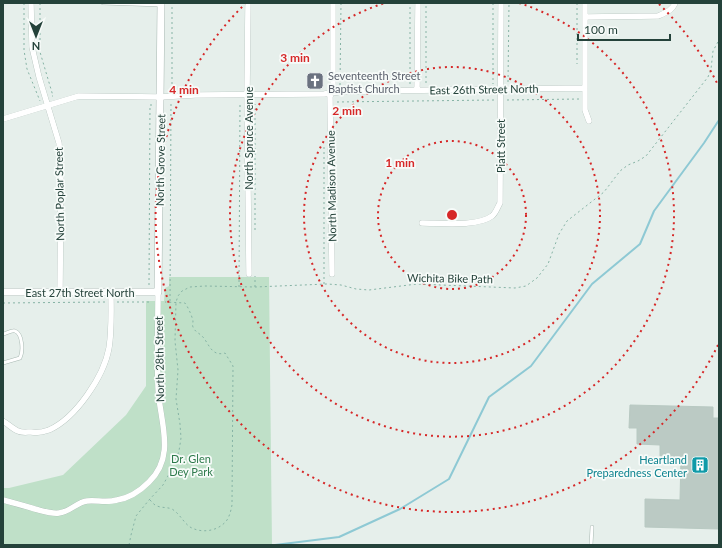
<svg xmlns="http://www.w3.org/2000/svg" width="722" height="548" font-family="Lato,sans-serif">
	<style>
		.park { fill: #bfe0c8 }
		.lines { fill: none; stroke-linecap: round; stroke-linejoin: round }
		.stream { stroke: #8ec9d4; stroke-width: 2 }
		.building { fill: #bbcac4; stroke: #b8c9c2 }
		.service-casing { stroke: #a8b8b2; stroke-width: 4 }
		.minor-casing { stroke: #a8b8b2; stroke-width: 6 }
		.tertiary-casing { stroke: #a8b8b2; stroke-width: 8 }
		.path { stroke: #86b3a5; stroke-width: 1; stroke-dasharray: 2 3; stroke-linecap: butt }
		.service { stroke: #fff; stroke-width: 3 }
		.minor { stroke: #fff; stroke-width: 5.5 }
		.tertiary { stroke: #fff; stroke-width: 7 }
		.ring { fill: none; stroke: #d62828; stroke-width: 2; stroke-dasharray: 2 4 }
		.labels { text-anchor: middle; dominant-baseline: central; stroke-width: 3.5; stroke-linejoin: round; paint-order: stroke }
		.worship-label { font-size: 11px; fill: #5b616d; stroke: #f7fbf9; text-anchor: start }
		.street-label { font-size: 11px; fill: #24423a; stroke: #f7fbf9 }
		.park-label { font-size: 11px; fill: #2d7a4b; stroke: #f7fbf9 }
		.culture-label { font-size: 11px; fill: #0d838f; stroke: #f7fbf9; text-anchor: end }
		.centre { fill: #d62828; stroke: #f7fbf9; stroke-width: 2 }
		.ring-label { font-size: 12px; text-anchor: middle; font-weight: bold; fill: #d62828; stroke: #f7fbf9; stroke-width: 3.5; stroke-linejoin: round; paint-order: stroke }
	</style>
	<rect width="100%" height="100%" fill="#e6efeb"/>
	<!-- park -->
	<path class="park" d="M169 277H269L272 545H3V488H9L63 475 126 415 146 386V301H164L165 288 169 286Z"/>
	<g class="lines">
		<!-- stream -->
		<path class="stream" d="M275 545 339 537 400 509 449 479 489 397 531 366 592 284 640 244 654 211 704 143 719 120"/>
	</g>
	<!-- building -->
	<path class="building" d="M630 405 713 407V418H719V529L645 527V499L680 500 681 457H660V445L637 444V428H629Z"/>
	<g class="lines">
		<defs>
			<path id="service" d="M103 3 161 5
				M3 334C7 333 12 330 15 331 23 334 23 352 20 358L3 363
				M591 545 592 527"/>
			<path id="minor" d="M31 3 32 47 39 77 59 143 61 174 60 292
				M248 3 247 95 249 274
				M585 3V110L589 121
				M585 17 658 16C665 13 673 10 675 3
				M417 90 418 3
				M3 119 79 96 160 97 195 95 324 94 339 92 370 91 585 88
				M422 223C440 223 478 227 492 216 496 213 498 206 500 203L501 3
				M332 274 330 97 333 86V3
				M3 421C8 424 13 429 18 431 22 433 27 432 31 432 37 433 43 432 49 430 76 418 104 376 109 348 112 330 111 311 111 292
				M3 500C14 503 25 506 35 509 43 511 51 514 59 513 70 512 77 502 87 501 97 500 107 503 117 500 130 498 140 491 149 482 177 455 159 420 158 387 157 355 158 324 158 292"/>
			<path id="tertiary" d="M3 292H158L161 3"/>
		</defs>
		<!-- service casing -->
		<use href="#service" class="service-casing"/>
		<!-- minor casing -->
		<use href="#minor" class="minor-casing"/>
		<!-- tertiary casing -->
		<use href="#tertiary" class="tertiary-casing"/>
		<!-- path -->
		<path class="path" d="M24 3V50L27 69 40 101
			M40 3V52L53 96H52
			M493 3V84
			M577 3V64
			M508 82 509 3
			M426 83V3
			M410 84V3
			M340 85 341 3
			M172 89V3
			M507 100 580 99
			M337 102 494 100
			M254 104H255V233
			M324 284V147
			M149 285 150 105H153
			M239 287 240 104
			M255 287V276
			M170 301 171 103
			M117 302H152
			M3 303 106 302
			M150 500C152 502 154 505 157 506 162 508 167 507 172 509 180 514 183 522 190 527 202 534 219 531 227 520 230 515 231 510 232 505L233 366 225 353C211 357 209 343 202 336 199 333 195 332 193 327 192 325 193 323 193 321 192 316 188 307 185 303L165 302
			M129 545 131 535 136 516 149 500 163 485 174 465 179 451 181 438 180 424 176 399 178 370 175 341 176 302 178 296 182 291 190 287 205 286 255 287 327 284 341 285 356 289 369 290 417 284 515 288 526 286 537 278 548 264 559 234 567 221 604 192 620 171 628 165 638 161 646 156 708 77 711 69 713 51 719 40"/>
		<!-- service -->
		<use href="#service" class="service"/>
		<!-- minor -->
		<use href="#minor" class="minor"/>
		<!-- tertiary -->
		<use href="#tertiary" class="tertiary"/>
	</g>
	<!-- distance rings -->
	<g class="ring">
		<circle cx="452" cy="215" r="74"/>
		<circle cx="452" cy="215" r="148"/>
		<path d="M519 3A222 222 0 1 1 385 3"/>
		<path d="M718 345A296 296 0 1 1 245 4M659 4A296 296 0 0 1 718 85"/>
	</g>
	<!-- icons -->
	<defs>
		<symbol id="church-square" viewBox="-11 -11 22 22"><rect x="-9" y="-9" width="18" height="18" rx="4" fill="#6b7280" stroke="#f7fbf9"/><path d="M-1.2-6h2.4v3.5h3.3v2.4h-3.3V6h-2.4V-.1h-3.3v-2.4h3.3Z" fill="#fff"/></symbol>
		<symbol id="building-square" viewBox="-11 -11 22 22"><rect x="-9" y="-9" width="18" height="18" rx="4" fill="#0f9aa8" stroke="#f7fbf9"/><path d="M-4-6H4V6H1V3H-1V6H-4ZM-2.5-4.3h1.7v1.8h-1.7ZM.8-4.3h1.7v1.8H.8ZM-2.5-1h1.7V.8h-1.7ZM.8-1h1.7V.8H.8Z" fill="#fff"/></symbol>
	</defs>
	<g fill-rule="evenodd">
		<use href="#church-square" x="305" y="71" width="20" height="20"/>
		<use href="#building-square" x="690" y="455" width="20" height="20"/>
	</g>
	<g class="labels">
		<!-- worship labels -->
		<g class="worship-label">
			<text x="328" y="75">Seventeenth Street<tspan x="328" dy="13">Baptist Church</tspan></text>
		</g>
		<!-- street labels -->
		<g class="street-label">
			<text transform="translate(484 89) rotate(-1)">East 26th Street North</text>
			<text transform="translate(248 138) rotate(-90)">North Spruce Avenue</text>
			<text transform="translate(500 146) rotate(-90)">Piatt Street</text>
			<text transform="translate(160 160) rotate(-89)">North Grove Street</text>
			<text transform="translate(331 186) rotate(-91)">North Madison Avenue</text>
			<text transform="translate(59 194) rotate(-91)">North Poplar Street</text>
			<text transform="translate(450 278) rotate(1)">Wichita Bike Path</text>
			<text x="80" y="292">East 27th Street North</text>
			<text transform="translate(159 359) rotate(-91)">North 28th Street</text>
		</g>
		<!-- park labels -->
		<g class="park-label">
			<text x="191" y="458">Dr. Glen<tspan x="191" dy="13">Dey Park</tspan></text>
		</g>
		<!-- culture labels -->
		<g class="culture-label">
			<text x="687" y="459">Heartland<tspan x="687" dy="13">Preparedness Center</tspan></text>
		</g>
	</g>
	<circle cx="452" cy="215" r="6" class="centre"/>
	<g class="ring-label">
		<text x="295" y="62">3 min</text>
		<text x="184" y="94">4 min</text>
		<text x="347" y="115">2 min</text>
		<text x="400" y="167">1 min</text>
	</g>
	<!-- border -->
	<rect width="722" height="548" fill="none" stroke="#24423a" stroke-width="8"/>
	<!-- north arrow -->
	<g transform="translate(36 36) rotate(180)" stroke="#f7fbf9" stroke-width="3" paint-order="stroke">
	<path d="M0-3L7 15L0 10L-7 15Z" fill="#24423a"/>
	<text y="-6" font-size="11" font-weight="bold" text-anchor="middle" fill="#24423a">N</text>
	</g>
	<!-- scale -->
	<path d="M578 34v6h92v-6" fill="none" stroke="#24423a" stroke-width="2"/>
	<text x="584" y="34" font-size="12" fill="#24423a" stroke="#f7fbf9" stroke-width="3" paint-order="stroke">100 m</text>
</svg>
